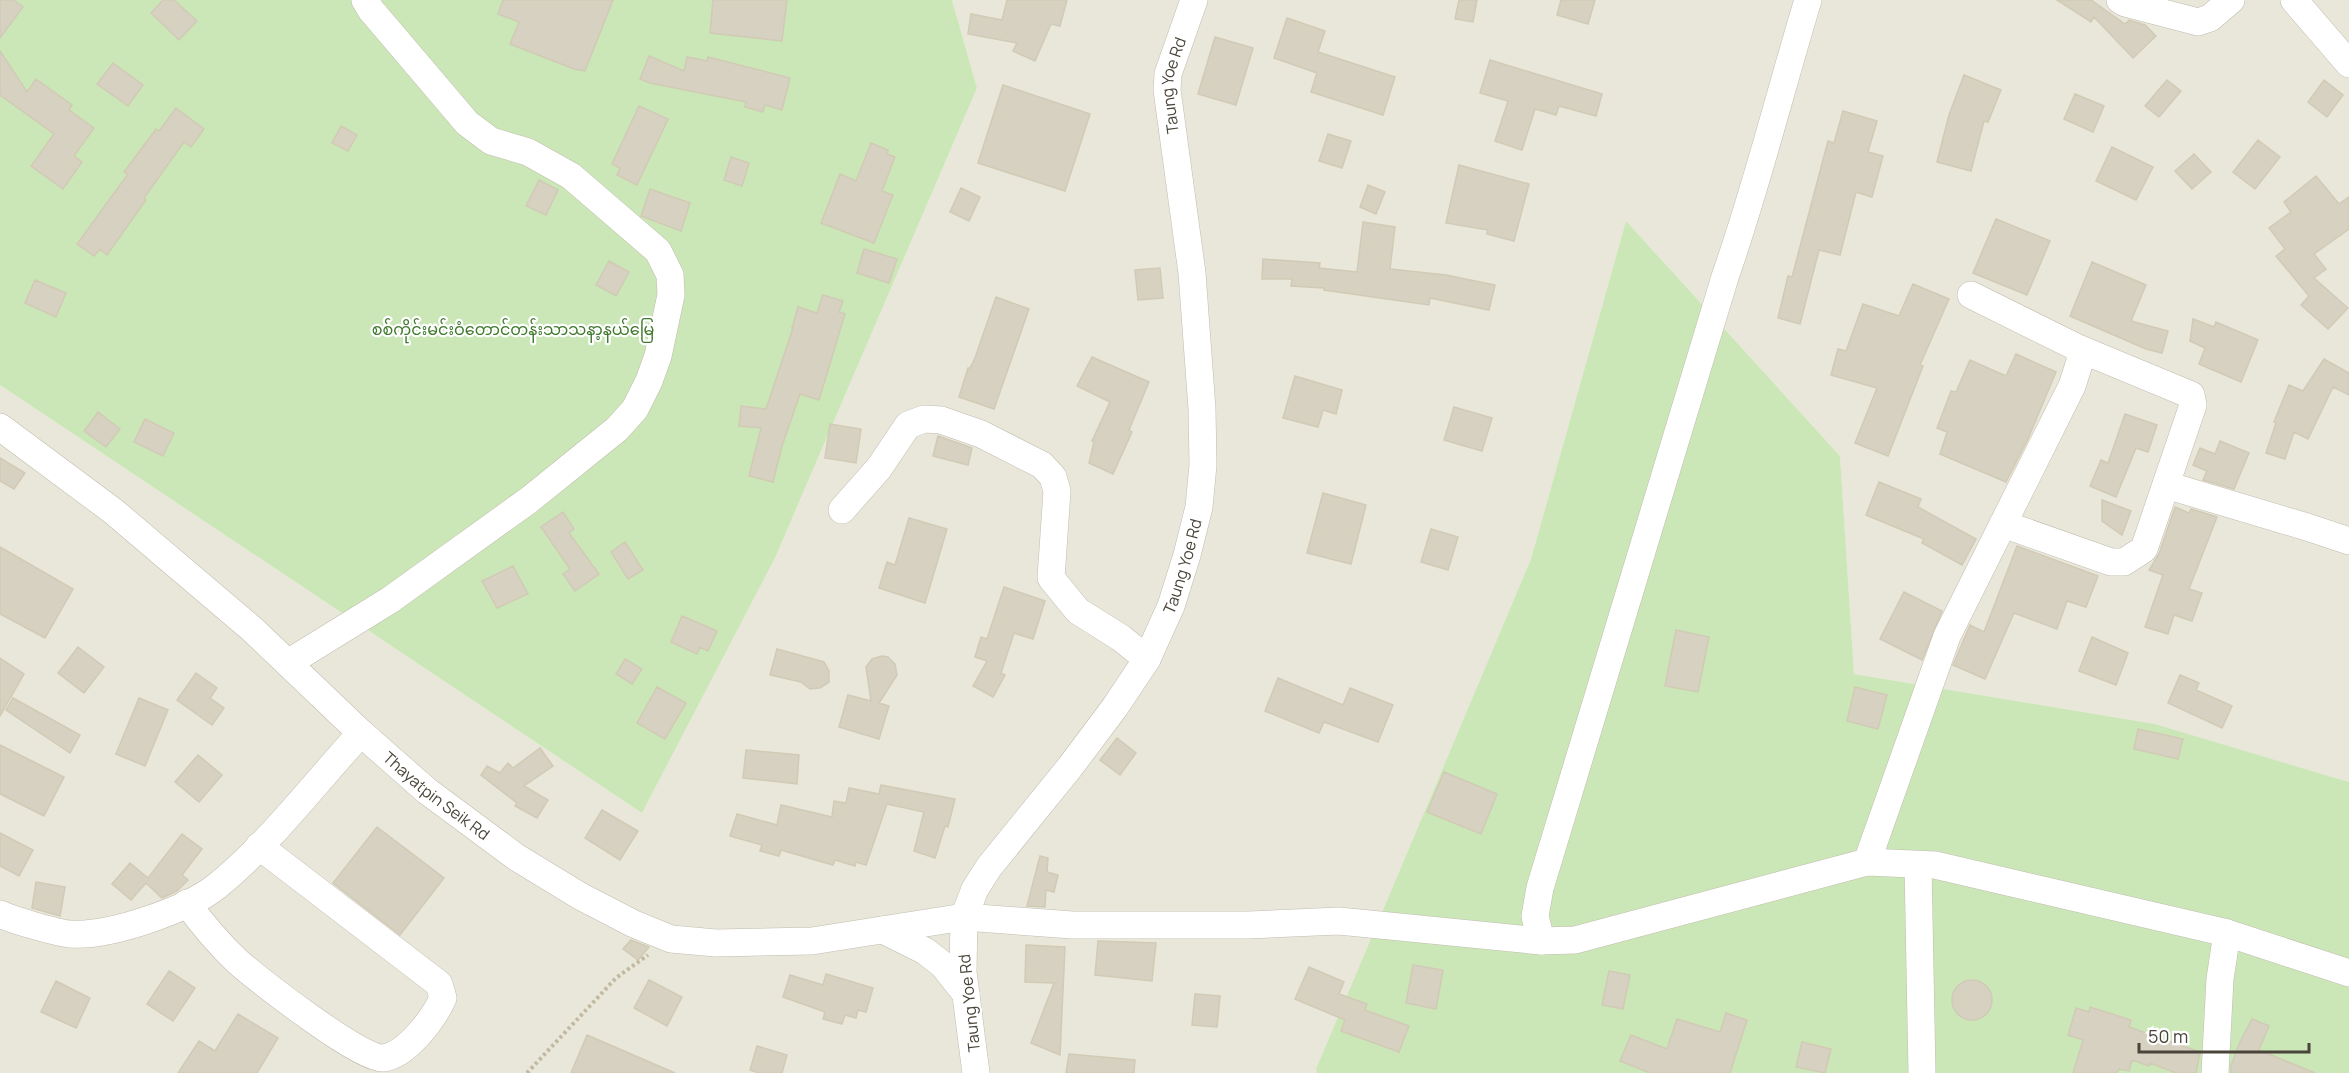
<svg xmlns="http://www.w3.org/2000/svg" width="2349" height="1073" font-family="Manrope,'Noto Sans Myanmar',sans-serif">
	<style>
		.residential { fill: #e9e6da }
		.green { fill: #cbe7b7 }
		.building { fill: #d7d1c2; stroke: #d1cab5; stroke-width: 1.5 }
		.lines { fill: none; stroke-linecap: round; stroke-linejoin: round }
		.minor-casing { stroke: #c1bdaf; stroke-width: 28 }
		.path { stroke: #c2baa0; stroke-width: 4; stroke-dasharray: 3 3; stroke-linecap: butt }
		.minor { stroke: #fff; stroke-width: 27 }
		.labels { text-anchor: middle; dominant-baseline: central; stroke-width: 4.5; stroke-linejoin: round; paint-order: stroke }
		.street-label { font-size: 16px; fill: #4a453a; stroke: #fff }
		.park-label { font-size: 16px; fill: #417a2e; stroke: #fff }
	</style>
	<rect width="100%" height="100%" fill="#f5f4ec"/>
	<!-- residential -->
	<path class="residential" d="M952 0H2349V782L2155 724 1854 674 1840 456 1626 221 1531 559 1316 1069 1317 1073H0V385L642 813 775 558 977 88Z"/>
	<!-- green -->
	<path class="green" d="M0 0H952L977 88 775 558 642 813 0 385Z
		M1626 221 1840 456 1854 674 2155 724 2349 782V1073H1317L1316 1069 1531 559Z"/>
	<!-- building -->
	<path class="building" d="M0 0H14L23 7 0 38Z
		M163 0H174L197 21 179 40 151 13Z
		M503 0H613L585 71 574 69 510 44 519 22 498 14Z
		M713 0H787L782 41 710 33Z
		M1007 0H1067L1060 26 1051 24 1035 61 1013 51 1017 43 968 34 971 14 1002 20Z
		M1459 0H1477L1473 22 1455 19Z
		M1561 0H1595L1588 24 1557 15Z
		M2057 0H2091L2125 24 2129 20 2145 25 2156 36 2133 58 2094 17 2091 22Z
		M1287 18 1325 31 1318 52 1395 77 1383 115 1311 92 1317 73 1274 58Z
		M1215 37 1253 48 1236 105 1198 94Z
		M0 51 27 92 36 79 72 105 69 110 94 128 74 156 82 162 63 189 31 166 54 134 0 95Z
		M649 56 684 71 687 57 707 61 708 57 790 78 782 110 765 105 763 112 745 107 746 102 650 83 640 79Z
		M1490 60 1602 94 1596 116 1559 106 1556 115 1535 109 1522 150 1495 141 1508 101 1480 93Z
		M113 63 143 85 128 106 97 84Z
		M1964 75 2001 90 1988 122 1984 121 1971 171 1937 162 1949 115Z
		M2167 80 2181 91 2159 117 2145 106Z
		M2324 80 2343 95 2327 117 2308 102Z
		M1003 85 1090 114 1065 191 978 163Z
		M2075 94 2104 106 2093 132 2064 119Z
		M639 106 668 119 637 185 617 175 620 168 612 164Z
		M176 108 204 129 191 147 184 142 144 198 146 200 107 255 100 249 94 256 77 244 128 174 124 172 156 129 159 131Z
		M1843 111 1877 121 1868 152 1883 156 1872 197 1856 192 1840 255 1819 250 1800 324 1778 318 1788 276 1792 277 1828 141 1834 143Z
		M341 126 357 135 348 151 332 143Z
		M1328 134 1351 141 1342 168 1319 161Z
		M2258 140 2280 157 2255 189 2233 172Z
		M871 143 888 150 887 154 895 157 882 191 893 195 874 243 821 223 840 174 856 181Z
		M2112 147 2153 167 2136 200 2096 181Z
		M2194 154 2211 172 2192 189 2175 171Z
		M731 157 749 163 742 186 724 180Z
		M1459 165 1529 184 1514 241 1487 234 1488 230 1446 223Z
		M2316 176 2339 204 2349 197V229L2314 254 2326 269 2314 278 2348 308 2328 329 2301 305 2309 296 2276 256 2285 249 2269 228 2291 212 2284 202Z
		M539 180 558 190 546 215 526 206Z
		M1368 185 1385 192 1376 214 1360 207Z
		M961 188 980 197 969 221 950 212Z
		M650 189 690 203 681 231 641 216Z
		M1996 219 2050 241 2027 295 1973 273Z
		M1363 222 1395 227 1390 269 1446 275 1495 285 1489 310 1430 298 1429 305 1324 290V288L1291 286 1292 279H1262L1263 259 1320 263 1319 268 1357 272Z
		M864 249 897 259 889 283 857 273Z
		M609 261 629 272 616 296 596 285Z
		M2092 262 2146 285 2131 321 2168 331 2162 353 2146 349 2070 316Z
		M1160 268 1163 298 1138 300 1135 270Z
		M35 280 66 293 56 317 25 303Z
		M1913 284 1949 299 1920 365 1923 366 1888 456 1855 443 1877 388 1831 375 1838 349 1846 351 1863 304 1899 316Z
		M823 295 843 301 839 312 845 314 819 400 800 394 782 446 773 482 749 476 761 428 739 426 741 406 766 409 793 328H792L798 307 817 313Z
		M996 297 1029 309 994 409 959 397 968 368H970L975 358Z
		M2193 319 2214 327 2216 322 2258 340 2241 382 2199 364 2205 348 2190 341Z
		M2016 354 2056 372 2028 439 2006 482 1940 454 1947 432 1937 428 1951 391 1956 392 1970 360 2006 376Z
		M1092 357 1149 382 1129 430 1132 432 1113 474 1089 463 1094 442 1092 441 1110 402 1077 386Z
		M2324 359 2349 373V395L2333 387 2308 439 2294 432 2285 459 2266 453 2276 423 2274 422 2289 385 2303 391Z
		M1295 376 1342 390 1336 414 1323 410 1318 427 1283 418Z
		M1454 407 1492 418 1482 451 1444 440Z
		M98 412 120 429 106 447 84 431Z
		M2125 414 2157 425 2148 452 2136 448 2116 497 2090 486 2101 460 2108 463Z
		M145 419 174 433 163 456 134 442Z
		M830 424 861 429 856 463 825 458Z
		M938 436 972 448 968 465 933 456Z
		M2220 441 2249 453 2234 489 2203 480 2207 471 2193 465 2200 448 2215 454Z
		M0 458 25 473 14 489 0 481Z
		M1879 482 1921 499 1918 507 1976 539 1962 565 1922 543 1924 539 1866 515Z
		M1323 493 1366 505 1351 564 1307 553Z
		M2102 500 2131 511 2122 535 2102 521Z
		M2175 507 2189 513 2191 509 2217 517 2189 589 2202 593 2192 621 2174 615 2168 634 2145 627 2163 575 2149 570 2159 554Z
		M563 512 574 529 569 533 599 574 575 591 563 574 570 569 541 527Z
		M909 518 947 529 925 603 879 588 887 562 895 565Z
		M1431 529 1458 537 1448 570 1421 562Z
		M625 542 643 570 628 579 611 552Z
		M2017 546 2098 576 2086 607 2067 601 2057 629 2014 613 1985 679 1953 665 1970 625 1984 632Z
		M0 547 73 589 45 638 0 614Z
		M513 566 528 594 497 608 482 581Z
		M1004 587 1045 601 1033 639 1014 633 1001 673 1005 675 993 697 973 686 987 661 975 657 981 637 987 639Z
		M1904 592 1942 611 1922 660 1880 639Z
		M682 616 717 631 708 651 700 647 697 654 671 642Z
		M1676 630 1709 637 1698 692 1665 686Z
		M2092 637 2128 653 2116 685 2079 671Z
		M78 647 104 667 84 693 58 673Z
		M777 649 824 662 829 671V682L820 688 810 689 801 682 770 675Z
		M882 656 888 657 895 664 897 675 879 703 889 706 879 739 839 727 848 695 871 701 866 667 872 659Z
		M0 658 24 674 0 716Z
		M625 659 642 669 632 684 616 674Z
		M196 673 217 688 210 698 224 708 212 725 177 700Z
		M2180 675 2199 683 2196 690 2232 706 2222 728 2168 703Z
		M1278 678 1343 705 1350 688 1393 705 1378 742 1324 722 1319 733 1265 711Z
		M657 687 686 703 665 739 637 723Z
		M1855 687 1887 695 1878 729 1847 721Z
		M13 698 80 735 70 753 6 710Z
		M139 698 168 710 145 766 116 754Z
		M2138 729 2183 739 2178 759 2134 749Z
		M1117 738 1136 753 1120 775 1100 760Z
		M0 745 64 777 44 816 0 794Z
		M540 748 553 766 524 786 548 800 537 818 515 806 517 803 481 775 487 766 500 773 508 763 513 768Z
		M746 750 799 755 797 784 743 778Z
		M198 755 222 775 199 802 175 782Z
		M1444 772 1497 794 1481 834 1427 812Z
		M881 785 955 799 948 827 945 826 935 858 914 851 924 812 887 804 866 865 856 862 855 866 835 860 833 865 781 850 779 856 760 851 762 845 730 836 737 814 777 825 781 805 832 817 834 801 846 803 849 788 879 794Z
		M602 810 638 831 620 860 585 838Z
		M377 827 444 878 400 935 333 883Z
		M0 833 33 850 19 876 0 866Z
		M182 834 202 849 182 875 188 880 177 891 162 898 146 883 131 900 112 884 130 863 148 878Z
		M1040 856 1048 858 1047 872 1058 875 1054 892 1046 890 1045 907 1027 906Z
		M36 882 65 887 60 916 32 908Z
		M631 940 649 947 638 960 623 949Z
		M1098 941 1156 943 1152 981 1095 975Z
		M1026 945 1065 947 1060 1055 1031 1043 1054 983 1025 982Z
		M1413 965 1443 970 1436 1009 1406 1003Z
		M1309 967 1344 982 1339 994 1367 1004 1365 1010 1409 1026 1399 1052 1341 1031 1345 1020 1295 999Z
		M169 971 195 988 173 1021 147 1004Z
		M1609 971 1630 975 1623 1009 1602 1005Z
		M826 974 873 988 866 1012 858 1010 856 1018 845 1015 842 1024 823 1019 825 1012 783 997 790 975 823 985Z
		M649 980 682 997 667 1026 634 1008Z
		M1952 1000a20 20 0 1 1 40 0a20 20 0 1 1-40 0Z
		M56 981 90 998 76 1028 41 1012Z
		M1195 994 1220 996 1217 1027 1192 1025Z
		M2090 1007 2131 1020 2129 1027 2200 1052 2196 1073H2176L2150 1063 2149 1066 2132 1060 2129 1071 2119 1069 2117 1073H2073L2083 1040 2068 1035 2076 1008 2089 1012Z
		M1726 1013 1747 1020 1730 1073H1650L1620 1061 1631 1035 1667 1049 1677 1019 1720 1032Z
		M238 1014 278 1038 257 1073H178L199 1041 215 1051Z
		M2252 1019 2269 1026 2259 1050 2315 1073H2231V1066L2240 1042Z
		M587 1035 675 1073H571Z
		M1802 1042 1831 1049 1825 1073 1796 1067Z
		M757 1046 787 1055 782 1073H759L750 1070Z
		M1069 1054 1135 1060 1134 1073H1066Z"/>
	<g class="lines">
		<defs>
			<g id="minor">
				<path d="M2120 0 2125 3 2198 22 2210 18 2231 0"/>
				<path d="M2294 0 2349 64"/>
				<path id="s1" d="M0 427 113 511 252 629 361 733 427 791 516 857 580 896 634 924 671 939 716 943 812 941 964 917 1072 925H1249L1339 921 1541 941 1575 940 1867 862 1935 865 2227 933 2349 973"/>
				<path d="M2166 485 2307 527 2349 541"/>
				<path d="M842 510 879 468 908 425 924 419 941 420 981 434 1042 465 1053 477 1057 491 1051 578 1078 611 1121 638 1147 659"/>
				<path d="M2003 524 2111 562H2124L2144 549 2193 405 2191 395 2080 349"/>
				<path d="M288 663 390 600 529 500 617 429 635 409 649 381 658 356 671 295 670 275 658 251 571 176 528 152 491 141 467 123 371 10 365 0"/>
				<path d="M1867 862 1947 636 2072 386 2080 361V349L1971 295"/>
				<path d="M1918 865 1922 1073"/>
				<path d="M187 903C202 924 219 944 238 962 259 980 361 1060 383 1058 407 1055 434 1018 443 998L439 984 259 846"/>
				<path d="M0 914C13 920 57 933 70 934 109 937 187 910 217 886 268 845 316 782 361 733"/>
				<path d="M883 930 925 951 943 965 966 994"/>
				<path d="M1541 941 1535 916 1540 888 1725 277C1757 186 1780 92 1808 0"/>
				<path id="s2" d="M976 1073 963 972 964 917 975 889 989 867 1070 767 1115 707 1147 659 1171 606 1187 555 1199 507 1203 465 1202 409 1192 273 1167 90 1168 74 1194 0"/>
				<path d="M2215 1073 2220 979 2227 933"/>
			</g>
		</defs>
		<!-- minor casing -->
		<use href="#minor" class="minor-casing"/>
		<!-- path -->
		<path class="path" d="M527 1073 616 978 648 955"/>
		<!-- minor -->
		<use href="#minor" class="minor"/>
	</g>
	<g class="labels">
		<!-- street labels -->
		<g class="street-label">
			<text stroke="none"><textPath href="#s2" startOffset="1060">Taung Yoe Rd</textPath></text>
			<text stroke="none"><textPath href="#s2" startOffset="574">Taung Yoe Rd</textPath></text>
			<text stroke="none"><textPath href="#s1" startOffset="572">Thayatpin Seik Rd</textPath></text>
			<text transform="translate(969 1003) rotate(-96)">Taung Yoe Rd</text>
		</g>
		<!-- park labels -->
		<g class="park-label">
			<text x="513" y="329">စစ်ကိုင်းမင်းဝံတောင်တန်းသာသနာ့နယ်မြေ</text>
		</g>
	</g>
	<!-- scale -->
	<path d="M2139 1043v9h170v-9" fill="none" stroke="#4a453a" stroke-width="3"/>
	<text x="2148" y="1043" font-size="18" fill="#4a453a" stroke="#ffffff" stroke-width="4.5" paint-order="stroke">50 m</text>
</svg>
